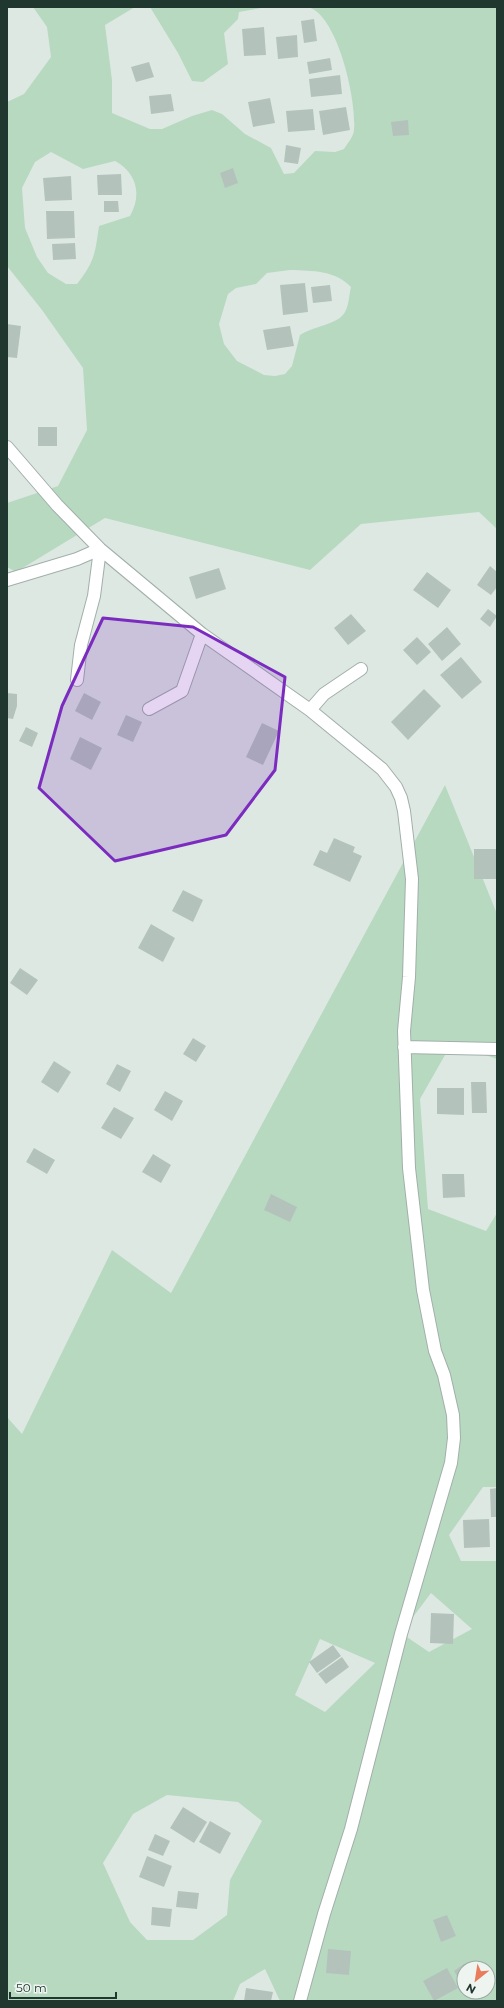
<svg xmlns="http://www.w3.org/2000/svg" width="504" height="2008" font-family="Montserrat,sans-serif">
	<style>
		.green { fill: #b7d9c0; fill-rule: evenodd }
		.building { fill: #b3c3bc }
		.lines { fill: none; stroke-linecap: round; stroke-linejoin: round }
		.minor-casing { stroke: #a1afaa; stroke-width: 14 }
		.minor { stroke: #fff; stroke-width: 12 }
		.marked { fill: #7b2cbf; fill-opacity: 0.2; stroke: #7b2cbf; stroke-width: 3; stroke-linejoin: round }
	</style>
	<rect width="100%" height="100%" fill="#dee8e3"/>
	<!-- green -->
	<path class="green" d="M33 7H135L105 25 112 80V113L150 129H162L192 116 212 110 222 114 245 134 271 148 284 174 294 173 315 151 335 152 344 149C347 144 354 136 354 130 357 102 338 15 308 7H497V529L479 512 361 524 310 570 105 518 16 572 7 567V503L58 486 87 430 83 368 42 310 7 266V102L24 94 51 57 47 27ZM51 152 83 169 115 161C137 173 142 195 130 216L99 226C95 253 95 261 77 284H66L48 273 37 257 25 228 22 188 35 162ZM290 270C312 271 335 270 351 287 349 295 349 305 345 312 338 325 313 326 300 335L292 366 285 374 275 376 264 375 237 361 224 344 219 324 228 294 236 288 256 284 267 273Z
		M150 7H267L239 12 238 19 224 33 228 64 203 82 192 81 178 53Z
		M445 785 497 914V1059L468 1049 445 1055 420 1099 428 1209 486 1231 497 1213V1487H483L449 1535 461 1561H497V2001H280L265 1969 240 1984 233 2001H7V1417L22 1434 112 1250 171 1293ZM431 1593 472 1629 429 1652 401 1633ZM320 1639 375 1663 325 1712 295 1695ZM167 1795 238 1802 262 1821 230 1880 227 1915 193 1940H147L130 1922 103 1863 133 1814ZM464 1968H488V1992H464Z"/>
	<!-- building -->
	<path class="building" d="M314 19 317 41 304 43 301 21Z
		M264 27 266 55 244 56 242 29Z
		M297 35 298 57 278 59 276 37Z
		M330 58 332 70 309 74 307 62Z
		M149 62 154 77 136 82 131 67Z
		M340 75 342 94 311 97 309 79Z
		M171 94 174 111 151 114 149 96Z
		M270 98 275 123 253 127 248 102Z
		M346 107 350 130 323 135 319 111Z
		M313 109 315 130 288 132 286 111Z
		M408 120 409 135 393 136 391 122Z
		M286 145 301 148 298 164 284 162Z
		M233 168 238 183 225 188 220 173Z
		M121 174 122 195H98L97 175Z
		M71 176 72 200 45 201 43 178Z
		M104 201H118L119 212H104Z
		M46 211H74L75 238 47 239Z
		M75 243 76 259 53 260 52 244Z
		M305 283 308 312 283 315 280 285Z
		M330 285 332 301 313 303 311 287Z
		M7 324 21 326 17 358 7 357Z
		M290 326 294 346 267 350 263 330Z
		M38 427H57V446H38Z
		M490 566 497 572V587L491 595 477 585Z
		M219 568 226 589 196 599 189 577Z
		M427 572 451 590 438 608 413 590Z
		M488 609 497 616 490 627 480 619Z
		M351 614 366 631 348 645 334 628Z
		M447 627 461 644 442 661 428 644Z
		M417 637 431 652 417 665 403 650Z
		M461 657 482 682 462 699 440 675Z
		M424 689 441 706 408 740 391 722Z
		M7 693 17 694V706L13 719 7 718Z
		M84 693 101 702 92 720 75 711Z
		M126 715 142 722 133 742 117 735Z
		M262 723 279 731 263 765 246 757Z
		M26 727 38 733 32 747 19 741Z
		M80 737 102 748 91 770 70 759Z
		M334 838 355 847 353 852 362 856 350 882 313 865 320 850 327 853Z
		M474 849H497V879H474Z
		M183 890 203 900 193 922 172 911Z
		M151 924 175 938 163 962 138 948Z
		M20 968 38 980 27 995 10 983Z
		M193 1038 206 1046 196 1062 183 1054Z
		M54 1061 71 1072 58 1093 41 1082Z
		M117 1064 131 1071 120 1092 106 1084Z
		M471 1082H486L487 1113H472Z
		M437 1088H464V1115L437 1114Z
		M165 1091 183 1101 172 1121 154 1110Z
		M114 1107 134 1118 121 1139 101 1128Z
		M34 1148 55 1160 47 1174 26 1162Z
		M153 1154 171 1165 161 1183 142 1172Z
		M442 1174H464L465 1197 443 1198Z
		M271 1194 297 1207 290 1222 264 1210Z
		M497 1488V1517H491L490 1489Z
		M489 1519 490 1547 464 1548 463 1520Z
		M431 1613 454 1614 453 1644 430 1643Z
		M333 1645 341 1656 317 1673 309 1662Z
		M342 1657 349 1667 326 1684 318 1674Z
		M183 1807 207 1822 194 1843 170 1828Z
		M210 1821 231 1833 220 1854 199 1842Z
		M155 1834 170 1841 163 1856 148 1850Z
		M147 1856 172 1866 164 1887 139 1877Z
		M178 1891 199 1893 197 1909 176 1907Z
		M152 1907 172 1909 170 1927 151 1925Z
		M447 1915 456 1936 441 1942 433 1920Z
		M328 1949 351 1951 349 1975 326 1973Z
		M464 1964 467 1968H464V1983L462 1984 454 1971Z
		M447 1968 458 1988 434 2001 423 1981Z
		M246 1988 273 1992 271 2001H244Z"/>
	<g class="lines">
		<defs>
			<path id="minor" d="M7 447 57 505 100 549 202 634 310 710 382 769 396 787 401 798 404 811 412 879 409 977 404 1031 409 1168 423 1290 435 1351 444 1375 453 1415 454 1438 451 1463 401 1634 351 1829 324 1914 300 2001
				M7 580 77 559 100 549
				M77 680 81 645 94 596 100 549
				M149 709 182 691 202 634
				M310 710 324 694 361 669
				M404 1047 497 1049"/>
		</defs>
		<!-- minor casing -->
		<use href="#minor" class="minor-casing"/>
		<!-- minor -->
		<use href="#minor" class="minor"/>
	</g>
	<!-- marked area -->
	<path class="marked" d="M103 618 193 627 285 677 275 770 226 835 115 861 39 788 62 706Z"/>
	<!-- border -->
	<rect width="504" height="2008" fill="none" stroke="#203730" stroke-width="16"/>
	<!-- north arrow -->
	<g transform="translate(476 1980) rotate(210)"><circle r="19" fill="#eef5f1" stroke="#9ca9a4"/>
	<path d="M0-3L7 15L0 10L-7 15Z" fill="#e97c5b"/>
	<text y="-6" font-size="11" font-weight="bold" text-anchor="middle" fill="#203730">N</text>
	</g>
	<!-- scale -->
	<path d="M10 1992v6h106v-6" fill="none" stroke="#203730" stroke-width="2"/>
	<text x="16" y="1992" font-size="12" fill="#203730" stroke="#eef5f1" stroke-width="3" paint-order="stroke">50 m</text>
</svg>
